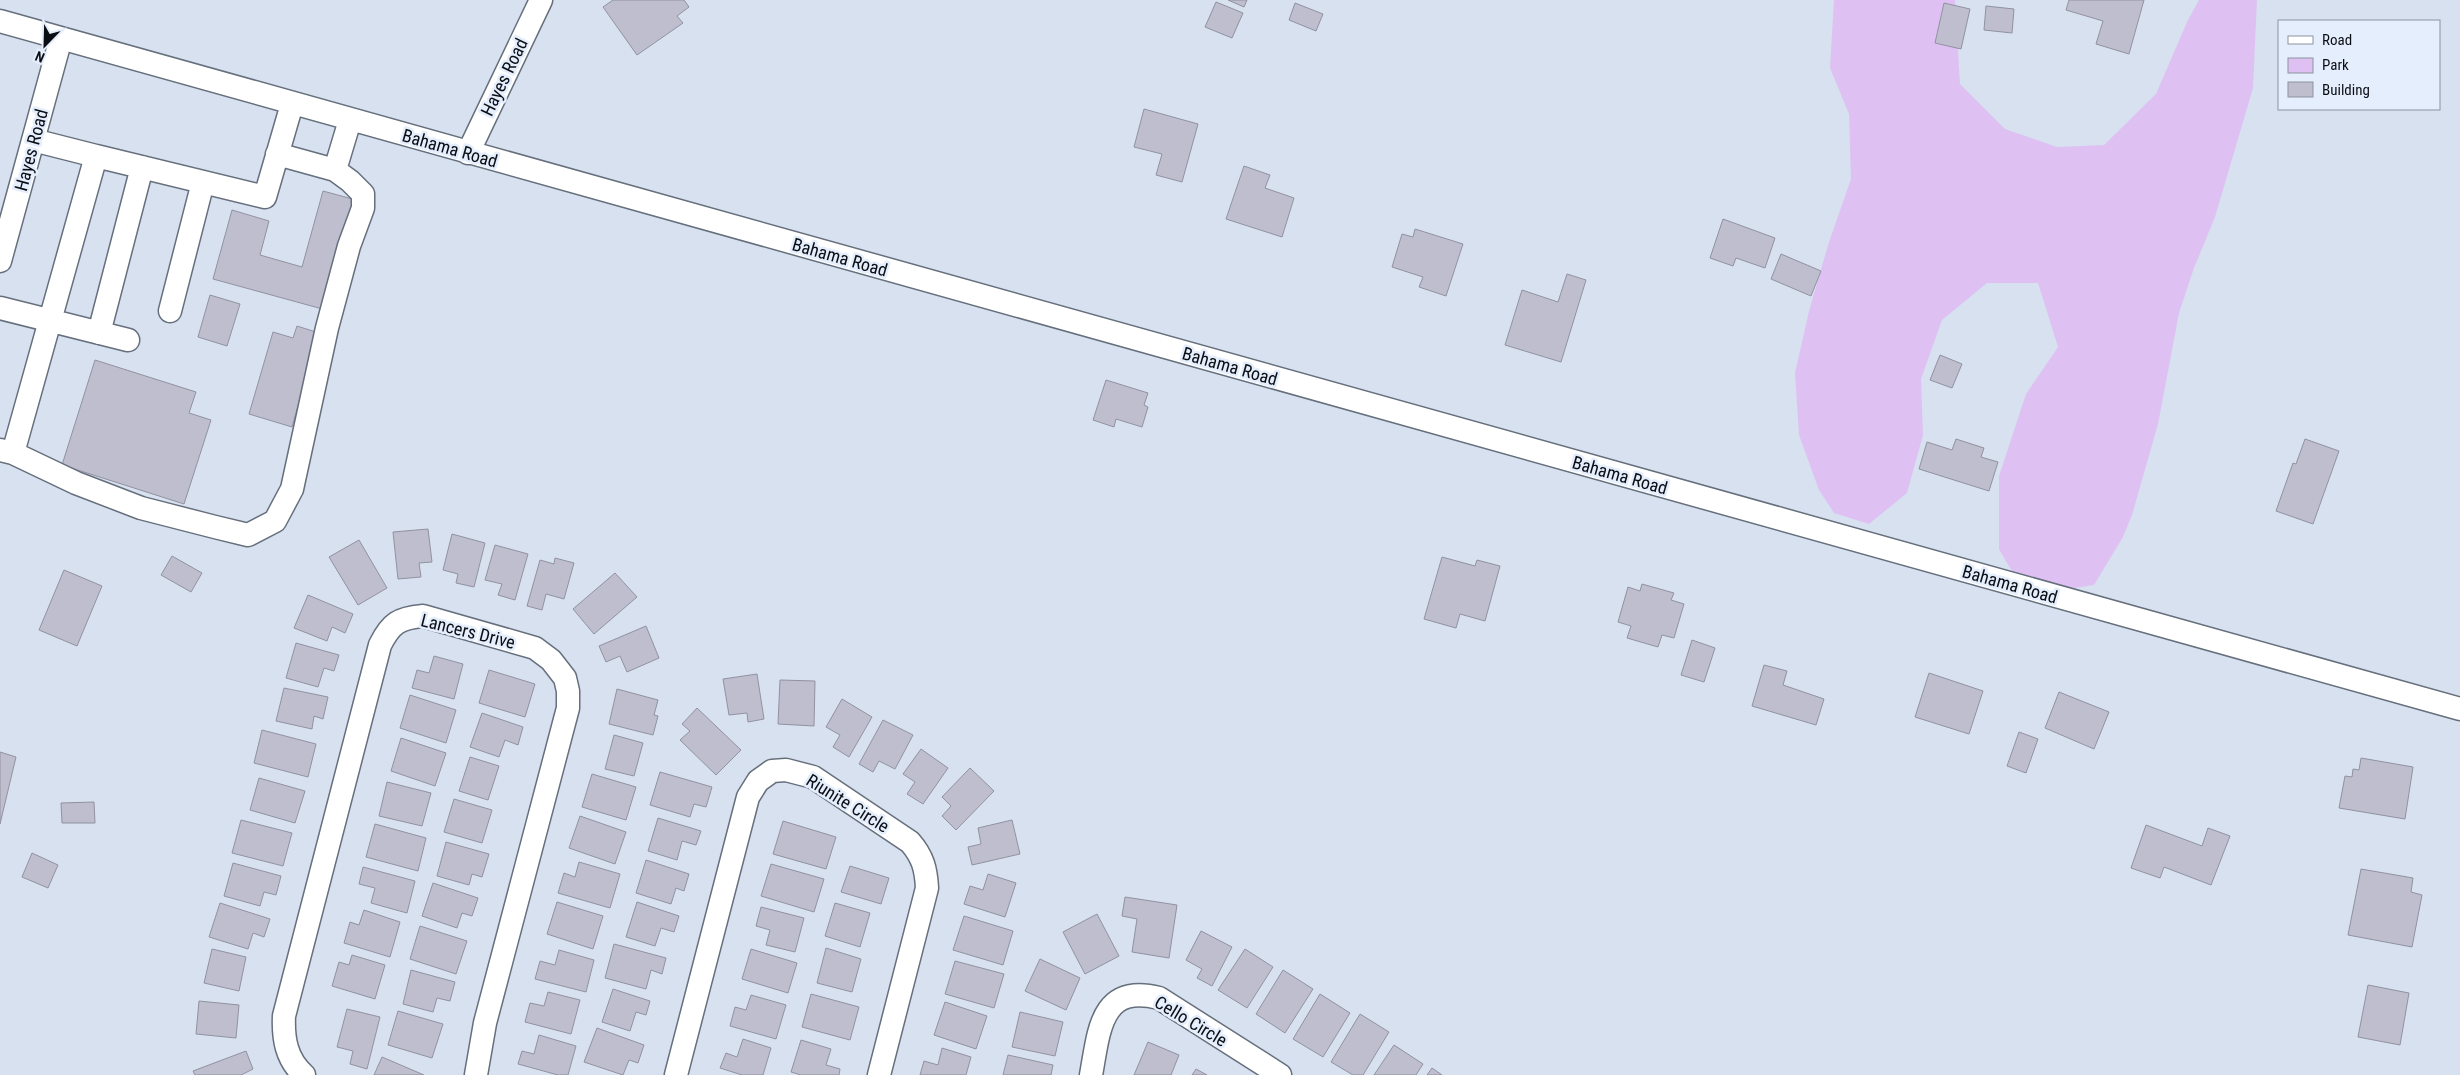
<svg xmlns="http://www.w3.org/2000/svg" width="2460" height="1075" font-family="'Roboto Condensed',sans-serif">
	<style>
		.green { fill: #dec1f2 }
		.building { fill: #bebece; stroke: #9192a1 }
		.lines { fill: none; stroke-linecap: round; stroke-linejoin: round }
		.minor-casing { stroke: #666f7c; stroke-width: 25 }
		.minor { stroke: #fff; stroke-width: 22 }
		.labels { text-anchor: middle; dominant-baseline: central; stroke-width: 5; stroke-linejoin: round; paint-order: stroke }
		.street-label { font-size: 18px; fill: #0b0e13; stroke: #e4eefd }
	</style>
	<rect width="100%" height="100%" fill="#d7e1f0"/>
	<!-- green -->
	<path class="green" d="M1834 0H1955L1960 84 2005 129 2057 147 2104 145 2156 94 2187 22 2199 0H2257L2253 88 2215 217 2194 268 2179 313 2158 424 2132 515 2123 537 2094 585 2068 589 2013 573 1999 549V476L2026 394 2058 347 2038 283H1987L1942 320 1921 379 1923 435 1907 493 1869 524 1834 513 1819 490 1799 435 1795 373 1809 311 1829 242 1851 179 1849 114 1830 68Z"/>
	<!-- building -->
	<path class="building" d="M613 0H684L689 7 677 16 683 23 637 55 603 7Z
		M1228 0H1247L1244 7Z
		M2069 0H2144L2129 54 2096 44 2103 21 2066 10Z
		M1216 2 1243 13 1232 38 1205 27Z
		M1295 3 1323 14 1316 31 1289 20Z
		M1944 3 1970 9 1961 49 1935 43Z
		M1986 6 2014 9 2012 33 1984 30Z
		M1144 109 1198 124 1182 182 1156 175 1162 154 1134 147Z
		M1244 166 1270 175 1265 188 1294 198 1282 237 1226 219Z
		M323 191 356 200 326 310 213 279 232 210 269 221 260 255 302 267Z
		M1723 219 1775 238 1765 268 1736 258 1733 266 1710 258Z
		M1415 229 1463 244 1446 296 1419 287 1423 277 1392 267 1402 234 1413 237Z
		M1781 254 1821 271 1811 296 1771 279Z
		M1567 274 1586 280 1561 362 1505 345 1522 290 1558 302Z
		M210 295 240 304 227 346 198 337Z
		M297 326 319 333 292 427 249 414 273 332 293 338Z
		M1940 355 1962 364 1952 388 1930 380Z
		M95 360 196 392 189 413 211 420 184 504 62 465Z
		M1106 380 1148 393 1144 405 1148 407 1142 427 1116 419 1114 427 1093 420Z
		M1956 439 1984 448 1981 457 1998 462 1989 491 1919 469 1927 442 1952 450Z
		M2305 439 2339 451 2313 524 2276 511 2293 463 2296 464Z
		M428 529 432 562 419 563 421 577 398 579 393 532Z
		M452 534 485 543 474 587 456 583 458 574 443 570Z
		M359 540 387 588 358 605 329 557Z
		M495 545 528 554 515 600 498 595 502 584 485 580Z
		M172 556 202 573 191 592 161 575Z
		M1442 557 1475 566 1477 560 1500 566 1485 621 1460 614 1456 628 1424 619Z
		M555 558 574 563 564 599 546 594 542 610 527 606 540 560 554 564Z
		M64 570 102 586 77 646 39 630Z
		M615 573 637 597 594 634 573 609Z
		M1642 584 1674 593 1671 600 1684 604 1674 638 1662 635 1658 647 1627 638 1631 626 1618 622 1628 587 1640 591Z
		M308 595 353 614 345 633 332 627 327 641 294 628Z
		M646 626 659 658 627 672 620 656 606 662 599 646Z
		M1692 640 1715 648 1704 682 1681 675Z
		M296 643 339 655 334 671 324 668 318 687 286 678Z
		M434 656 463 664 454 699 412 688 417 670 429 673Z
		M1764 665 1787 671 1783 685 1824 699 1816 725 1752 706Z
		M489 670 535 684 525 717 479 703Z
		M1929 673 1983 691 1969 734 1915 717Z
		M757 674 764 719 748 722 747 713 729 715 723 679Z
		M780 680 815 681 814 726 778 724Z
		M284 688 328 697 323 719 314 716 312 729 276 721Z
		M617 689 658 700 654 715 658 716 653 735 609 724Z
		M2059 692 2109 712 2094 749 2045 728Z
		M410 695 456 710 446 743 400 728Z
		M842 699 872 717 849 757 833 747 840 735 826 727Z
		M697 708 741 750 716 775 680 740 690 731 682 724Z
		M482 713 523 727 518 745 505 740 499 757 470 747Z
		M883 720 913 735 895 769 879 761 873 772 859 764Z
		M262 730 316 744 308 777 254 763Z
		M2019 732 2038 739 2026 773 2007 766Z
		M614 735 643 743 634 776 605 769Z
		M401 738 446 753 435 786 391 771Z
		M921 749 948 768 923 804 907 794 915 782 903 774Z
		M0 752 16 757 0 824Z
		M470 757 499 766 488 800 459 791Z
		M2361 758 2413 767 2405 819 2339 808 2345 776 2352 777 2353 769 2359 770Z
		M970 768 994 791 956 830 942 816 951 806 942 797Z
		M660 772 712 787 706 807 694 804 690 817 650 805Z
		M592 774 636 787 626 820 582 807Z
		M259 778 305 791 295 823 250 810Z
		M387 782 431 793 422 826 379 816Z
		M454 799 492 810 482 843 444 832Z
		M94 802 95 823H62L61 803Z
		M580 816 626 832 615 864 569 848Z
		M658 818 701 831 696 845 682 841 677 860 648 851Z
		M241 820 292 833 283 866 232 853Z
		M1012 820 1020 854 972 865 968 847 981 844 978 828Z
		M783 821 836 837 826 869 773 854Z
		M375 824 426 838 418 871 366 857Z
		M2146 825 2202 846 2208 828 2230 836 2211 885 2164 867 2160 878 2131 868Z
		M446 842 489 854 482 877 472 874 469 885 437 876Z
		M32 853 58 865 48 888 22 877Z
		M646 860 689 874 684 891 676 888 671 904 636 893Z
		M579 862 620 874 610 908 558 893 564 873 575 877Z
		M233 863 281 876 276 895 264 892 260 906 224 896Z
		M771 864 824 879 814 912 761 896Z
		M850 866 889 878 881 904 841 892Z
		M363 867 415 881 407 913 371 903 375 888 359 884Z
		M2361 869 2413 878 2411 892 2422 895 2412 947 2348 935Z
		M988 874 1016 883 1005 917 964 904 970 886 983 890Z
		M433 883 478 898 472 916 462 913 457 928 422 916Z
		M1125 897 1177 905 1169 958 1132 952 1137 919 1122 916Z
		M557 902 603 916 593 949 547 934Z
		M637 902 679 916 674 932 661 928 655 946 626 937Z
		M220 903 270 919 264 937 253 933 248 949 209 937Z
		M835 903 870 913 860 947 825 936Z
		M761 907 804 918 795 952 766 945 770 930 756 926Z
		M364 910 400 922 390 957 344 943 350 922 359 925Z
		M1097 914 1119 956 1085 974 1063 932Z
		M964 916 1013 931 1003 965 953 950Z
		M420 926 467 941 456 974 410 959Z
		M1201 931 1232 947 1212 986 1197 978 1202 969 1186 960Z
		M614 944 666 958 662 974 651 970 646 989 605 978Z
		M826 948 861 959 852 992 817 983Z
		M212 949 246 957 239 991 204 983Z
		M751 949 797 963 788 993 742 979Z
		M1245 949 1273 967 1247 1008 1218 990Z
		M559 950 594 960 586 992 535 979 540 961 555 965Z
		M352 955 385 965 375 999 332 986 339 962 349 965Z
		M1040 959 1080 978 1066 1010 1025 991Z
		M955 961 1004 974 994 1008 945 994Z
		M411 970 455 982 450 1001 437 998 433 1012 403 1004Z
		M1283 970 1313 989 1285 1033 1256 1014Z
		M2368 985 2409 993 2400 1045 2358 1037Z
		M613 989 650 1001 646 1015 636 1012 630 1031 602 1022Z
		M548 992 580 1000 571 1034 525 1022 530 1003 544 1006Z
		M811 994 859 1007 850 1040 802 1027Z
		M1320 994 1350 1013 1323 1057 1293 1039Z
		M751 995 786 1005 776 1039 730 1026 735 1007 746 1010Z
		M199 1001 239 1005 236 1038 196 1034Z
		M945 1002 987 1016 976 1049 934 1035Z
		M347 1009 380 1017 367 1069 350 1064 353 1051 337 1047Z
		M398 1011 443 1024 432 1058 388 1045Z
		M1020 1012 1063 1022 1055 1056 1012 1047Z
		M1360 1014 1389 1032 1363 1075H1353L1331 1062Z
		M597 1028 644 1045 638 1063 629 1060 623 1075 584 1062Z
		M539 1035 576 1046 568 1075H558L518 1064 522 1051 534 1054Z
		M743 1039 771 1048 763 1075H742L720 1068 726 1053 737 1057Z
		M801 1040 831 1049 826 1065 840 1069 839 1075H801L791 1072Z
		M1148 1042 1179 1055 1171 1075H1134Z
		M1394 1045 1423 1064 1416 1075H1374Z
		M942 1048 971 1057 966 1075H920L924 1061 938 1065Z
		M246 1051 253 1069 241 1075H195L193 1071Z
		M1008 1055 1053 1065 1051 1075H1003Z
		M382 1057 424 1075H374Z
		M1432 1068 1442 1075H1427Z
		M1196 1069 1207 1075H1192Z"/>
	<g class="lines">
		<defs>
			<path id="minor" d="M0 21 2460 709
				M33 140 96 156
				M468 153 541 0
				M277 154 335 170 350 120
				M0 261 61 38
				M0 308 128 340
				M170 311 203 182
				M99 333 142 167
				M0 450 13 453 96 156 265 197 292 104
				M13 453 76 483 141 508 215 527 248 535 275 521 292 489 327 328 349 246 363 208V194L350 181 335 170
				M304 1075C286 1059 283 1038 284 1016L380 645C391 623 399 618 423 616L535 648 551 660 565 678 568 691V708L485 1023 476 1075
				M676 1075 748 797 758 781 772 771 786 770 813 777 910 842C923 857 926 869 927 888L879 1075
				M1091 1075C1099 1032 1100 983 1159 998L1280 1075"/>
		</defs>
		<!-- minor casing -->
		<use href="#minor" class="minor-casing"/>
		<!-- minor -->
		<use href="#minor" class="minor"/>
	</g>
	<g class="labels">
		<!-- street labels -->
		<g class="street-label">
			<text transform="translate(504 77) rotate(-64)">Hayes Road</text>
			<text transform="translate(450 148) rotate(16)">Bahama Road</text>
			<text transform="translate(31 150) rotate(-75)">Hayes Road</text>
			<text transform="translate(840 257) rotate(16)">Bahama Road</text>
			<text transform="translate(1230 366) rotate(16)">Bahama Road</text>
			<text transform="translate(1620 475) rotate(16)">Bahama Road</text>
			<text transform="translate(2010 584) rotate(16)">Bahama Road</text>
			<text transform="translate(468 631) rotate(14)">Lancers Drive</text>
			<text transform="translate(848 803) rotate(32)">Riunite Circle</text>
			<text transform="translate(1191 1021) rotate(31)">Cello Circle</text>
		</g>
	</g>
	<!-- legend -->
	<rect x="2278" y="20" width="162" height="90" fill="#e4eefd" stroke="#8d949f"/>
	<rect x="2288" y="36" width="25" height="8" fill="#ffffff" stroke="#8d949f"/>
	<text x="2322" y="45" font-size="15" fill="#0b0e13">Road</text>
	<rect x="2288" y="58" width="25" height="15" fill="#dec1f2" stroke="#8d949f"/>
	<text x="2322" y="70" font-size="15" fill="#0b0e13">Park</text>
	<rect x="2288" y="82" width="25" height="15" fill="#bebece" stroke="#8d949f"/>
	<text x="2322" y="95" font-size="15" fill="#0b0e13">Building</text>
	<!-- north arrow -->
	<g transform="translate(45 45) rotate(203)" stroke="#e4eefd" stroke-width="4" paint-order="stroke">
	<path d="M0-4L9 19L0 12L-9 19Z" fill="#0b0e13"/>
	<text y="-8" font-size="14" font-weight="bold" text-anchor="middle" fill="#0b0e13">N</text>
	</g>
</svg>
